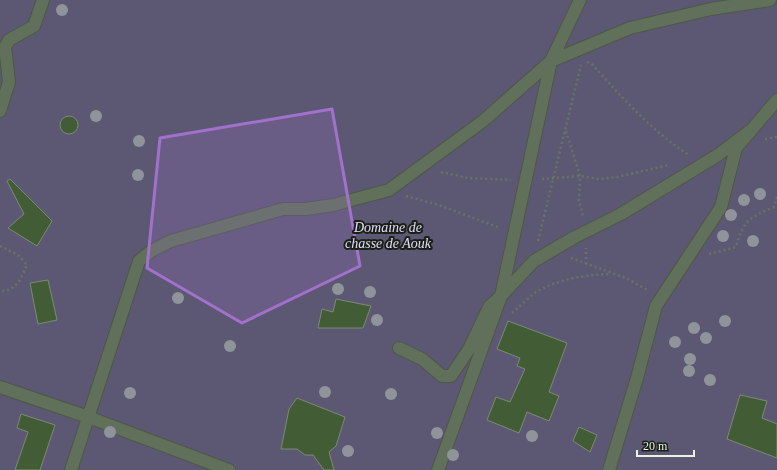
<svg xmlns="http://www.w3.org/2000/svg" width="777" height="470" font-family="Georgia,serif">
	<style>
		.green { fill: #5c5873 }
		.building { fill: #425c36; stroke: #7b8b73 }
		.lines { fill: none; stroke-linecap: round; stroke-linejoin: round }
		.minor-casing { stroke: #4d5847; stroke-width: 14 }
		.path { stroke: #677461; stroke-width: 2.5; stroke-dasharray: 2 3; stroke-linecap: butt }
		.minor { stroke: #61705a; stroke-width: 12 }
		.tree { fill: #90949a }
		.marked { fill: #a271cc; fill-opacity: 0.2; stroke: #a271cc; stroke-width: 3; stroke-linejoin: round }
		.labels { text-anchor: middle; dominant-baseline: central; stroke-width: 4; stroke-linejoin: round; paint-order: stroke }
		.park-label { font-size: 14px; font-style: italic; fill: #e0dcf9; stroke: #1a2017 }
	</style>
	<rect width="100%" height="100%" fill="#2e3c27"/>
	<!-- green -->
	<path class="green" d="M0 0H777V470H0Z"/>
	<!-- building -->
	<path class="building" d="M60 125a9 9 0 1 1 18 0a9 9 0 1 1-18 0Z
		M10 179 52 221 37 246 8 228 24 214 7 181Z
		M48 280 57 320 38 324 30 283Z
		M336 299 371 306 363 328H318L322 309 333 312Z
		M508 321 567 343 549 392 559 396 549 421 527 412 519 433 487 420 496 397 510 402 525 369 517 366 520 358 497 349Z
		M740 395 767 401 762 418 777 424V458L727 439Z
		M297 398 345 417 336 446 329 452 334 470H324L313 455H305L297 449H281L289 409Z
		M21 414 55 425 40 470H15L28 432 17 428Z
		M579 427 597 435 590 452 573 441Z"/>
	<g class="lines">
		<defs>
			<path id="minor" d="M0 111 9 82 5 47 9 40 34 26 43 0
				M399 348 422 359 442 376H451L469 349 489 307 501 296 534 261 573 238 621 214 667 186 718 155 751 130
				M0 387 88 417 229 470
				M71 470 139 261 151 251 171 241 283 209H306L333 205 389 190 483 121 551 61 630 28 711 9 770 0
				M438 470 501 296 551 61 580 0
				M609 470 637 378 656 306 721 207 736 148 777 100"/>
		</defs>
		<!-- minor casing -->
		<use href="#minor" class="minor-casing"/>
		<!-- path -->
		<path class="path" d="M587 62 593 65C623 99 652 131 689 155
			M566 131 580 176 579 200 583 216
			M765 139 777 137
			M441 172 468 178 511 180
			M542 179 580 176 599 179 617 177 669 165
			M406 196 439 205 500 228
			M538 241 581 65
			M0 246 18 255 27 265C21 277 17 292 0 291
			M709 254 736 247C744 220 748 218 774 207L777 197
			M571 258 626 278 649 291
			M586 264V248
			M512 313C519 307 526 300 533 294 556 279 584 275 610 274"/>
		<!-- minor -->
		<use href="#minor" class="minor"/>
	</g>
	<!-- trees -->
	<g class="tree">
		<circle cx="62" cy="10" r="6"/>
		<circle cx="96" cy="116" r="6"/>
		<circle cx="139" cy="141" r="6"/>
		<circle cx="138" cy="175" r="6"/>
		<circle cx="760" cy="194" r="6"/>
		<circle cx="744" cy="200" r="6"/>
		<circle cx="731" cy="215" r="6"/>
		<circle cx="723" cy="236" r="6"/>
		<circle cx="753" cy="241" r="6"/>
		<circle cx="338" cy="289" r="6"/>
		<circle cx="370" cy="292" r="6"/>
		<circle cx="178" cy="298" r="6"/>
		<circle cx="377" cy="320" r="6"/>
		<circle cx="725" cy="321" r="6"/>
		<circle cx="694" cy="328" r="6"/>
		<circle cx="706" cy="338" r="6"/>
		<circle cx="675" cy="342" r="6"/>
		<circle cx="230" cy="346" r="6"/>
		<circle cx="690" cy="359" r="6"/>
		<circle cx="689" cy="371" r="6"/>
		<circle cx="710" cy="380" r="6"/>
		<circle cx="325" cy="392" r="6"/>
		<circle cx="130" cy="393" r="6"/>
		<circle cx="391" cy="394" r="6"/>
		<circle cx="110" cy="432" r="6"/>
		<circle cx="437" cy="433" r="6"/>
		<circle cx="532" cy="436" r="6"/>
		<circle cx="348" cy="451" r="6"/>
		<circle cx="453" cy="455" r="6"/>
	</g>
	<!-- marked area -->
	<path class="marked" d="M332 109 360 266 242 323 147 268 160 138Z"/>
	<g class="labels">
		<!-- park labels -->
		<g class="park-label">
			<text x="388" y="227">Domaine de<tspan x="388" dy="16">chasse de Aouk</tspan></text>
		</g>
	</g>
	<!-- scale -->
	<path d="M637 450v6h57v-6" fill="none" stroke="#e9f2e5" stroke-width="2"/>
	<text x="643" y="450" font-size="12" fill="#e9f2e5" stroke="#1a2017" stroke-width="3" paint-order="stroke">20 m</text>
</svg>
